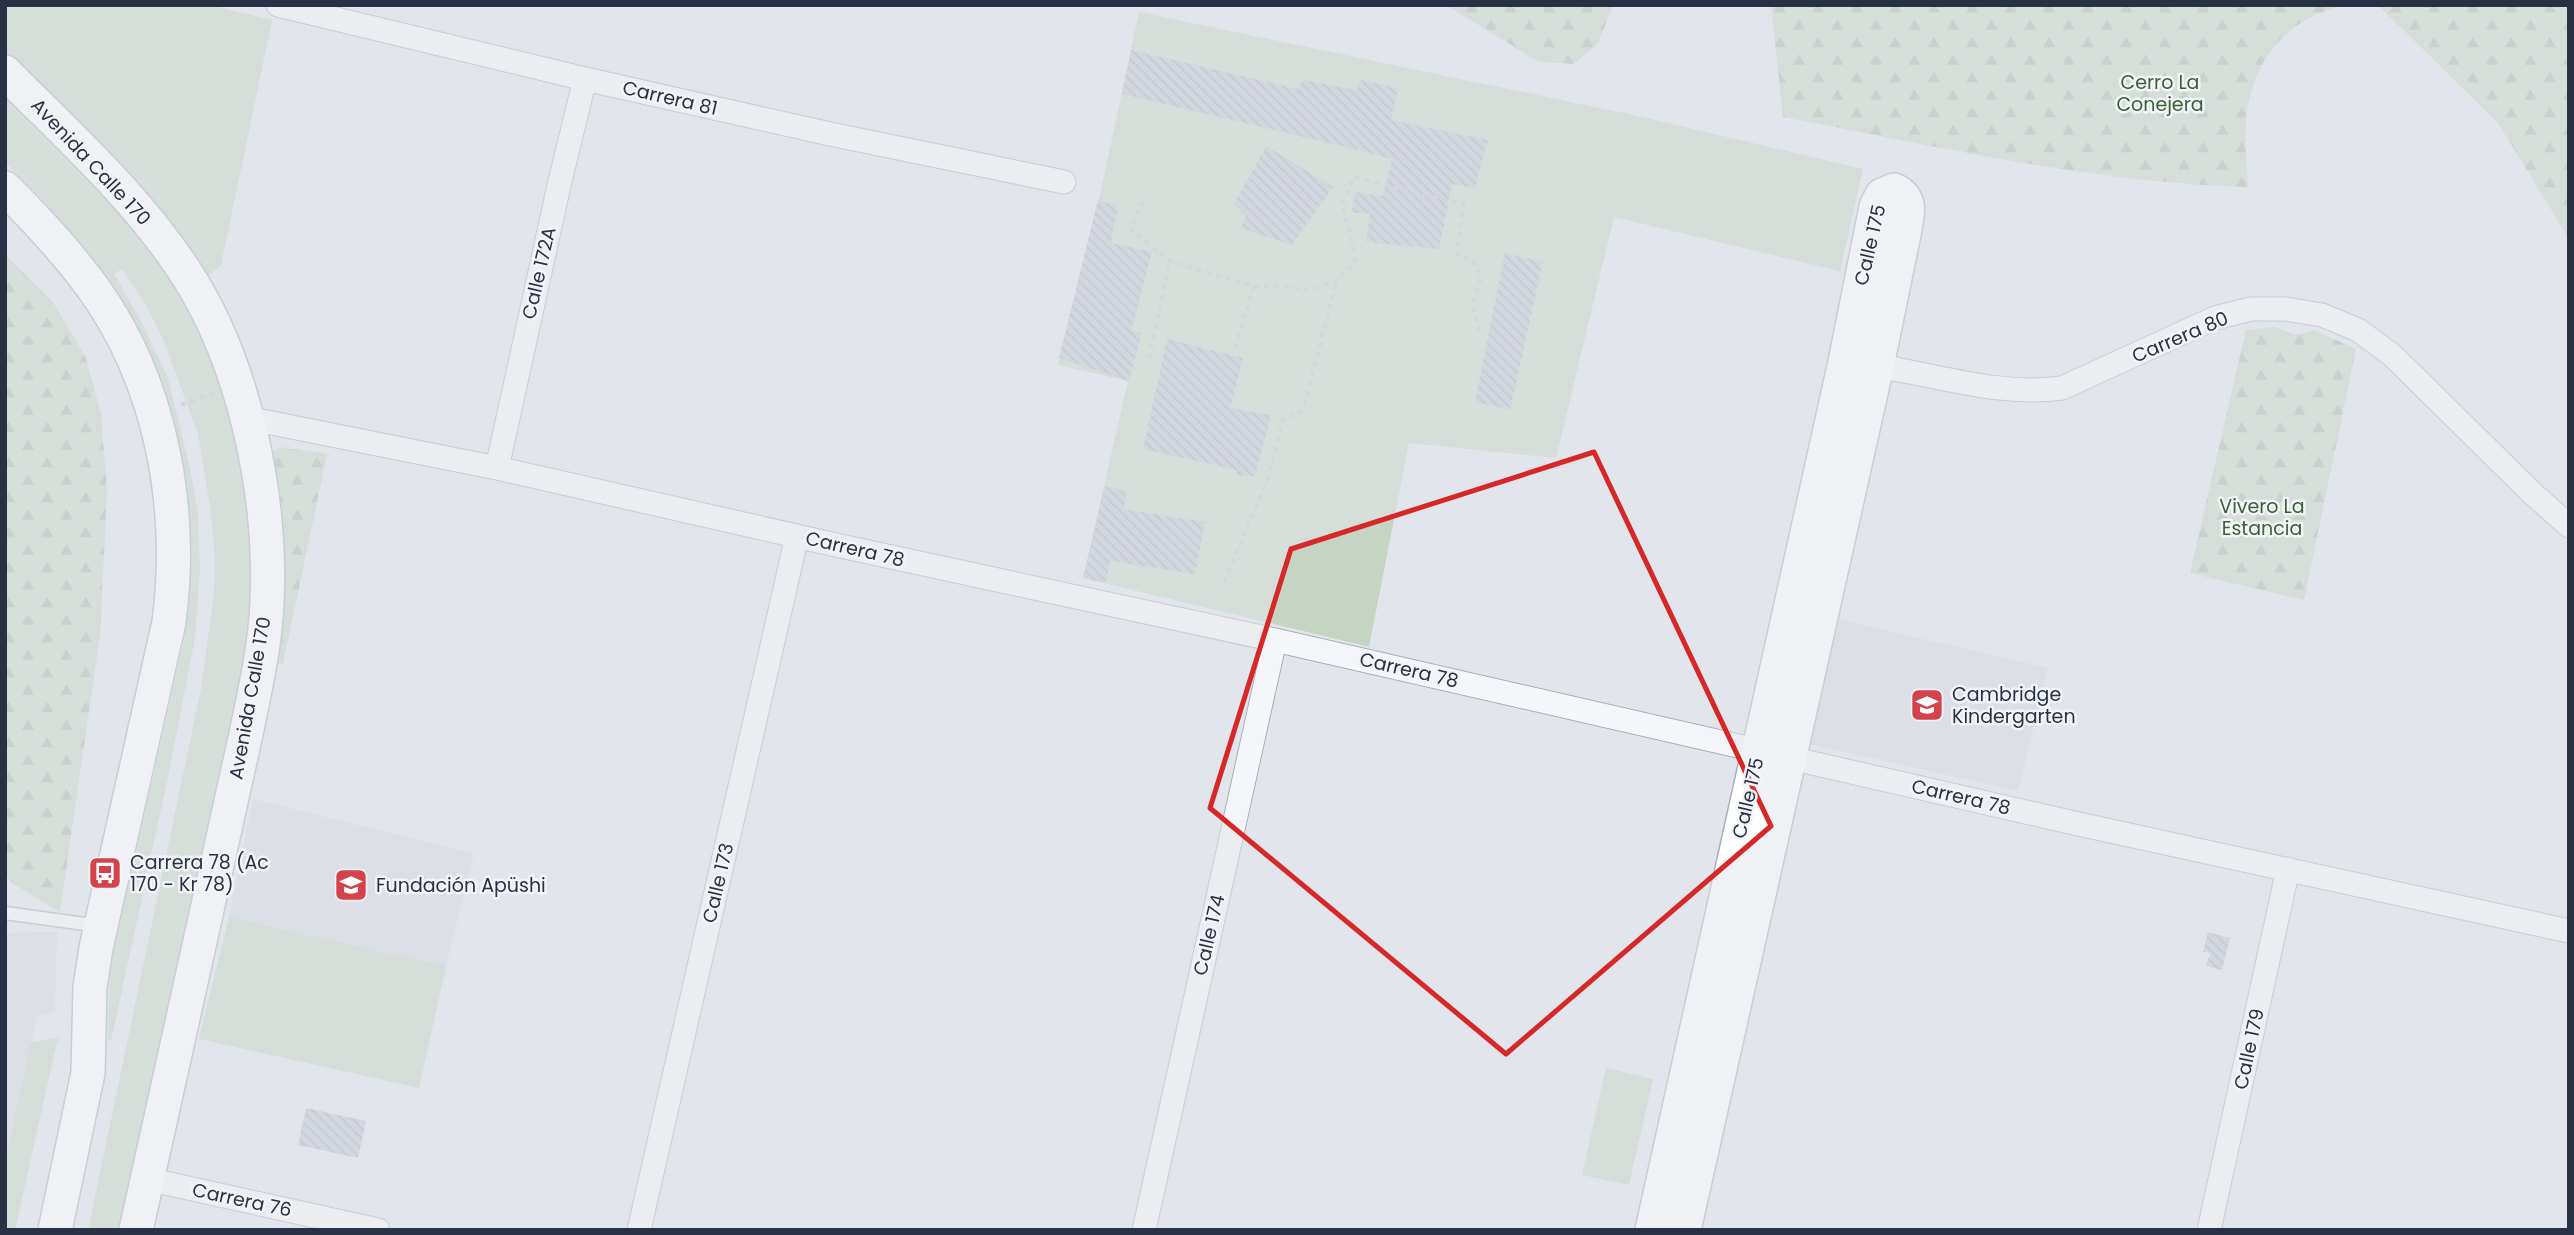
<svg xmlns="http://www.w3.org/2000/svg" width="2574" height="1235" font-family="Poppins,sans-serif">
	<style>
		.built { fill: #d4d7e0 }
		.green { fill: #c6d5c3 }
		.forest { fill: url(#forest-firs) }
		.building { fill: url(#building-back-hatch) }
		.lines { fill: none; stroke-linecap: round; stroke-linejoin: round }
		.lane-casing { stroke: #aaafb9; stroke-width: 15 }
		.street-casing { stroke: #aaafb9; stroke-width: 25 }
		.secondary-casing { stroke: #aaafb9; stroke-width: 36 }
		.path { stroke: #c0c3ca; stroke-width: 3.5; stroke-dasharray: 5 5; stroke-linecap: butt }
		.lane { stroke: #f5f6f9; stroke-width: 12 }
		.street { stroke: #f5f6f9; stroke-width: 23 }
		.secondary { stroke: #fff; stroke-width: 33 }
		.marked { fill: none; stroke: #d62828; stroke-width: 5; stroke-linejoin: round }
		.labels { text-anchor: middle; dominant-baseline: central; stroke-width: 5; stroke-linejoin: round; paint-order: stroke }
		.park-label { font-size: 19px; fill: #3a6036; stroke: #f2f4f8 }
		.street-label { font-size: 19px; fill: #293144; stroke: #f2f4f8 }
		.poi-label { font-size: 19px; fill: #293144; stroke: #f2f4f8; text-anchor: start }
	</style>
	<defs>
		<pattern id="forest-firs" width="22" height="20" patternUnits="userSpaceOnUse" patternTransform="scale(1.75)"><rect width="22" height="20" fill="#c6d5c3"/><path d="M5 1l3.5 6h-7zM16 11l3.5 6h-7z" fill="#aab7a9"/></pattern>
		<pattern id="building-back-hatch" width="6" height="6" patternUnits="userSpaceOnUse" patternTransform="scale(1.75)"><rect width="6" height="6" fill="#bfc3ce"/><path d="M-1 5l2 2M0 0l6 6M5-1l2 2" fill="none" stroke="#a4a8b2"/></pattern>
	</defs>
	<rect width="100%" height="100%" fill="#e2e5eb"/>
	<!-- built -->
	<path class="built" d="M1837 619 2048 668 2018 791 1805 743Z
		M253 799 474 854 446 966 229 917Z
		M57 932 55 1012 37 1016 5 1160V933Z"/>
	<!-- green -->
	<path class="green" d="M5 5H209L272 20 221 265 207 277 162 219 5 54Z
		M1139 12 1638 116 1863 169 1840 271 1614 217 1556 458 1409 443 1369 647 1083 578 1128 381 1058 365 1102 186Z
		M5 90 95 176 181 285 221 374 242 446 255 537V621L126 1230H88L201 689 214 594 215 557 211 513 198 434 164 341 146 305 122 269 114 274 140 319 168 378 189 464 198 513 200 569 195 638 168 777 111 1041 108 1040 109 981 113 954 183 645 189 601V508L175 432 107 280 45 202 5 162Z
		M229 917 446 966 419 1088 199 1039Z
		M58 1038 15 1230H5V1160L31 1042Z
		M1606 1068 1653 1079 1629 1185 1582 1175Z"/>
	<!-- forest -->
	<path class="forest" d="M1446 5H1613L1598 43 1574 64 1539 62Z
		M1771 5H2342C2332 9 2321 12 2312 17 2271 36 2249 78 2246 122 2244 143 2247 166 2248 187 2091 183 1937 146 1783 117Z
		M2362 5H2569V239L2498 123 2379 6Z
		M5 254 53 302 86 358 101 414 107 492 100 635 60 912 12 883 5 873Z
		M2274 327 2297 335 2314 330 2356 349 2304 600 2190 573 2246 330Z
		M280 447 327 454 283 664 272 662 269 454Z"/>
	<!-- building -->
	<path class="building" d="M1131 50 1298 89 1303 80 1356 90 1361 80 1398 88 1391 120 1488 140 1475 188 1452 184 1439 249 1366 242 1370 213H1352L1355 192 1383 196 1392 159 1360 151 1361 145 1358 150 1122 94Z
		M1266 146 1333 187 1292 245 1241 228 1246 216 1234 204Z
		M1098 200 1118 206 1111 243 1152 252 1131 331 1142 333 1129 381 1059 358Z
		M1505 253 1543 262 1510 410 1475 402Z
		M1167 339 1243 358 1230 408 1271 415 1255 476 1236 475 1237 470 1143 449Z
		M1105 486 1127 492 1123 509 1205 522 1195 574 1110 561 1106 583 1083 578Z
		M2208 932 2230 938 2222 970 2206 966 2210 953 2203 952Z
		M306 1108 366 1121 358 1158 298 1145Z"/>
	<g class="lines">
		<defs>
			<path id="lane" d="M5 913 99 926"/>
			<path id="street" d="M278 5 585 79 830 134 1064 182
				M1863 364C1929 372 1994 397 2062 388L2215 318 2251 309H2286L2322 315 2358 330 2392 355 2532 493 2569 526
				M247 418 497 468 836 545 1275 640 2074 823 2569 931
				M497 468 560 181 585 79
				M147 1179 378 1230
				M639 1230 797 536
				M1144 1230 1275 640
				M2209 1230 2288 869"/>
			<path id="secondary" d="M5 72C68 136 137 197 186 273 245 364 272 496 267 603 265 647 255 690 246 734L136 1230
				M5 188C36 219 67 252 93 288 161 382 184 507 169 622L96 948 90 987 88 1073 55 1230
				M1652 1230 1845 362 1876 207 1882 195 1894 190C1912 198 1908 213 1905 229L1877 366 1684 1230"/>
		</defs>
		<!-- lane casing -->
		<use href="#lane" class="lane-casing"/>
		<!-- street casing -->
		<use href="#street" class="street-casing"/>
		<!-- secondary casing -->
		<use href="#secondary" class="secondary-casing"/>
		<!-- path -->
		<path class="path" d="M1143 201 1130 229 1170 261 1254 286 1313 289 1337 280 1355 262 1351 236 1342 205 1354 177 1464 204 1457 254 1476 264 1481 279 1472 304 1480 332
			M1235 348 1254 286
			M1149 358 1170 261
			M181 405 215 392
			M1224 582 1268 478 1283 420 1303 410 1337 280"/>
		<!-- lane -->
		<use href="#lane" class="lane"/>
		<!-- street -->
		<use href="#street" class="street"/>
		<!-- secondary -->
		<use href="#secondary" class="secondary"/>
	</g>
	<!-- marked area -->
	<path d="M0 0H2574V1235H0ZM1594 452 1771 826 1506 1054 1210 808 1291 549Z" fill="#e2e5eb" fill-opacity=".55" fill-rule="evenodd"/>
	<path class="marked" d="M1594 452 1771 826 1506 1054 1210 808 1291 549Z"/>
	<!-- icons -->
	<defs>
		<symbol id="school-square" viewBox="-11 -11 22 22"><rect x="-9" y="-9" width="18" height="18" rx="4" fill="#d4434c" stroke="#f2f4f8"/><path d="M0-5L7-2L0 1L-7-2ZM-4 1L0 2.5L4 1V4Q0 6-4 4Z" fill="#fff"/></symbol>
		<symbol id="bus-square" viewBox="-11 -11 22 22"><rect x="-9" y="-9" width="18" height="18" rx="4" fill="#d4434c" stroke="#f2f4f8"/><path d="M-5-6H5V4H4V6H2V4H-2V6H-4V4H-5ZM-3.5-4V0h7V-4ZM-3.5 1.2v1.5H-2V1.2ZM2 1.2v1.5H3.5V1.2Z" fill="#fff"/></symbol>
	</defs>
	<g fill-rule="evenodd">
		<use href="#school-square" x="1908" y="686" width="38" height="38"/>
		<use href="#bus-square" x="86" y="854" width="38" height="38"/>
		<use href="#school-square" x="332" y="866" width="38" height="38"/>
	</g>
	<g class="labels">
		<!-- park labels -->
		<g class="park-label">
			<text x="2160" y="82">Cerro La<tspan x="2160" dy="22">Conejera</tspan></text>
			<text x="2262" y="506">Vivero La<tspan x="2262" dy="22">Estancia</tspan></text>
		</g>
		<!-- street labels -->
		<g class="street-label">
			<text transform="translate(670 98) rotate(13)">Carrera 81</text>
			<text transform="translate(91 162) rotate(47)">Avenida Calle 170</text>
			<text transform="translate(1870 245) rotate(-77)">Calle 175</text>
			<text transform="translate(539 273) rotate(-77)">Calle 172A</text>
			<text transform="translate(2180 337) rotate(-23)">Carrera 80</text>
			<text transform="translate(855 549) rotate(13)">Carrera 78</text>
			<text transform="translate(1409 670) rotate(13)">Carrera 78</text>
			<text transform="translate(250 698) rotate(-80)">Avenida Calle 170</text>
			<text transform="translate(1961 797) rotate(13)">Carrera 78</text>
			<text transform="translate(1748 798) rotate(-77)">Calle 175</text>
			<text transform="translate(718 883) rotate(-77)">Calle 173</text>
			<text transform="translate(1209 935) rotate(-77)">Calle 174</text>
			<text transform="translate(2249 1049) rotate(-78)">Calle 179</text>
			<text transform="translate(242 1200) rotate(12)">Carrera 76</text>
		</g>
		<!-- poi labels -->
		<g class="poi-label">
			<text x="1952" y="694">Cambridge<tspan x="1952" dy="22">Kindergarten</tspan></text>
			<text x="130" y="862">Carrera 78 (Ac<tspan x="130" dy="22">170 - Kr 78)</tspan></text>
			<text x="376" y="885">Fundación Apüshi</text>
		</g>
	</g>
	<!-- border -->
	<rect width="2574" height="1235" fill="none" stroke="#293144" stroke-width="14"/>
</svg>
